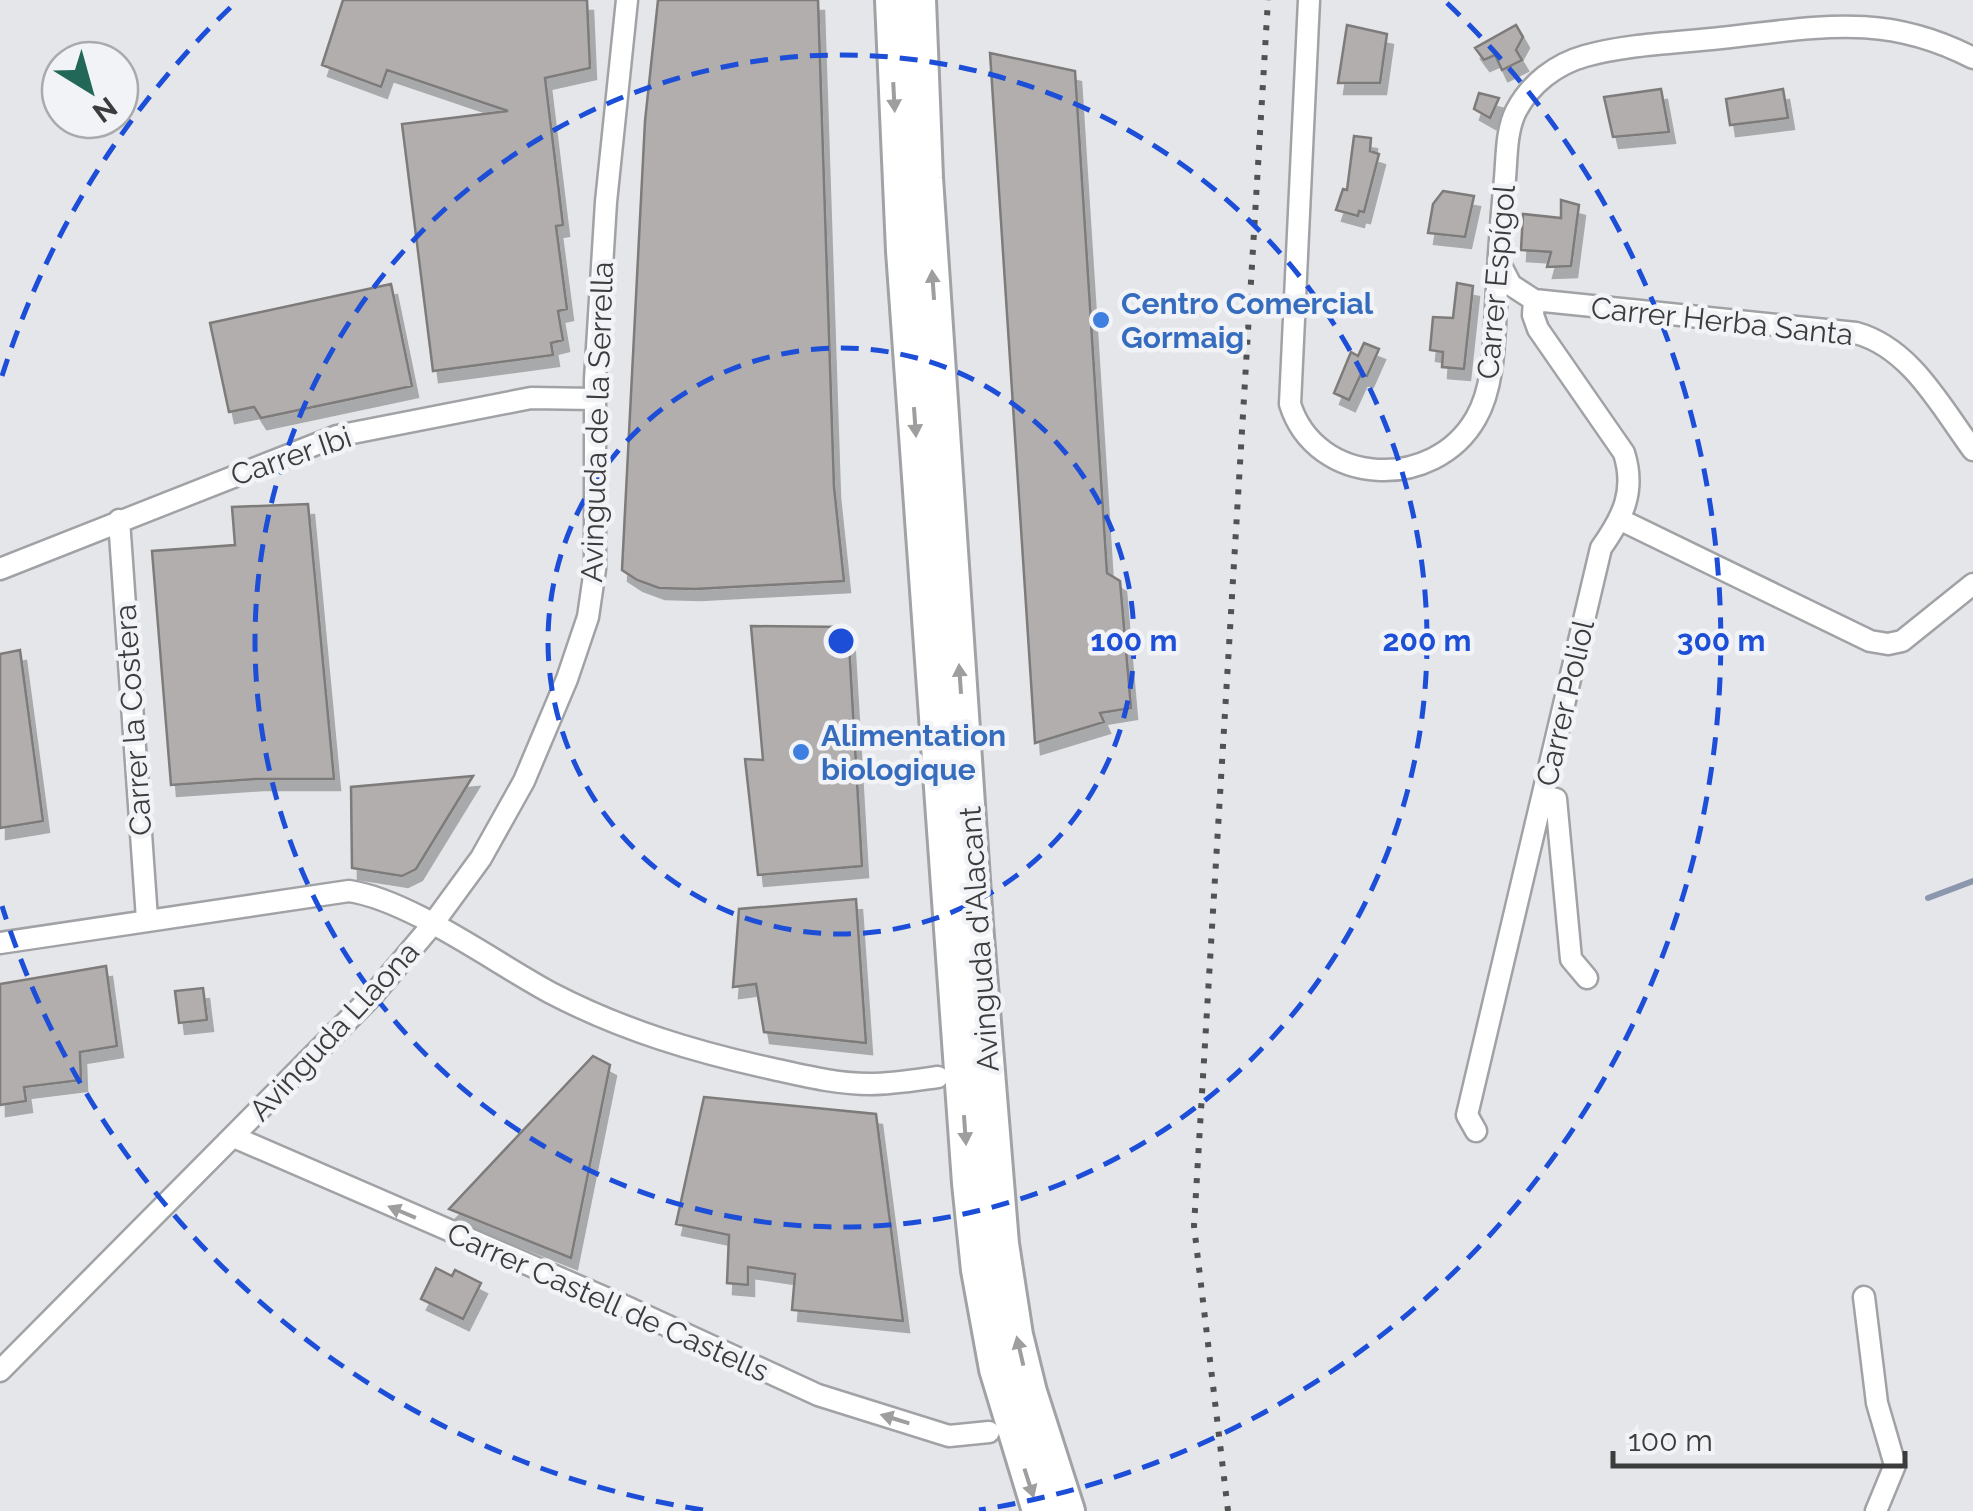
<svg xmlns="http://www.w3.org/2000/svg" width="1973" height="1511" font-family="Raleway,sans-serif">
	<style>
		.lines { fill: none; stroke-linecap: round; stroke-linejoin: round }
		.stream { stroke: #8a97ad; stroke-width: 6 }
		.building { fill: #b2aead; stroke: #7e7b7a; stroke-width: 2.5; filter: url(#shadow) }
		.street-casing { stroke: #a1a2a5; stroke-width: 25 }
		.primary-casing { stroke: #a1a2a5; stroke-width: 38 }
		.street { stroke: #fff; stroke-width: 20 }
		.primary { stroke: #fff; stroke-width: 32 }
		.rail { stroke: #525253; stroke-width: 6; stroke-dasharray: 5 10; stroke-linecap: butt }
		.oneway { fill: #9e9e9e }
		.ring { fill: none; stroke: #1d4ed8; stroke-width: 5; stroke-dasharray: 18 12 }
		.shop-dot { fill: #3f7fe0; stroke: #f2f3f6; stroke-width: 4 }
		.labels { text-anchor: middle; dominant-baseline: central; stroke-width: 9; stroke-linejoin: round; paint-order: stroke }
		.street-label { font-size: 30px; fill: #3c3c3d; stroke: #f2f3f6 }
		.shop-label { font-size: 30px; font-weight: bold; fill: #366cbe; stroke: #f2f3f6; text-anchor: start }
		.centre { fill: #1d4ed8; stroke: #f2f3f6; stroke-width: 5 }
		.ring-label { font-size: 30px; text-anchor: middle; font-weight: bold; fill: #1d4ed8; stroke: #f2f3f6; stroke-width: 9; stroke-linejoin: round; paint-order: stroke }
	</style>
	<defs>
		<filter id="shadow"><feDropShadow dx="6" dy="11" stdDeviation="0" flood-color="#0004"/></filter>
	</defs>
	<rect width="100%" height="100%" fill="#e4e6e9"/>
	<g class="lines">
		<!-- stream -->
		<path class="stream" d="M1928 898 1973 881"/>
	</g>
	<!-- building -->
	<path class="building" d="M343 0H587L590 68 545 78 563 225 556 226 567 309 558 311 563 340 551 343 553 355 433 371 402 124 508 111 387 70 381 87 322 65Z
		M658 0H818L834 487 844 581 695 589 659 588 637 580 622 570 645 121Z
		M1347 25 1387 34 1380 83H1338Z
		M1516 25 1523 37 1516 50 1522 60 1502 70 1495 55 1484 60 1475 48Z
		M990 53 1075 71 1107 573 1120 581 1131 708 1100 713 1104 722 1035 743Z
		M1661 89 1669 132 1613 137 1604 97Z
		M1783 89 1788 118 1730 125 1726 99Z
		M1479 93 1499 98 1490 118 1474 109Z
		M1354 136 1371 138 1370 151 1379 154 1364 212 1359 211 1358 216 1336 210 1343 189 1347 190Z
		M1443 191 1474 196 1465 237 1428 233 1433 204Z
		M1561 200 1579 205 1571 266 1547 267 1551 252 1521 250 1523 214 1561 218Z
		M1457 283 1473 286 1464 369 1442 367 1443 352 1430 350 1433 317 1453 318Z
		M391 284 412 386 261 418 254 407 229 412 210 323Z
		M1364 343 1379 349 1367 376 1361 374 1349 400 1334 393 1351 352 1358 356Z
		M308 504 334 779H257L171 785 152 551 235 545 232 507Z
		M751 626 848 627 862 866 758 875 745 759 763 760Z
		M20 650 43 821 0 828V654Z
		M473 776 416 869 402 876 352 868 351 787Z
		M856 899 866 1043 764 1032 756 984 733 987 739 909Z
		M106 966 117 1046 80 1052 81 1080 24 1087 26 1101 0 1105V984Z
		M203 988 207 1020 179 1023 175 991Z
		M593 1056 610 1065 571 1258 449 1209Z
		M704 1097 876 1114 903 1321 792 1310 795 1274 748 1267V1285L727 1283 729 1235 676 1224Z
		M436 1268 452 1276 455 1270 481 1283 463 1319 421 1299Z"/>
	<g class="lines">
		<defs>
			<path id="street" d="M1309 0 1290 404C1316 487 1434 492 1476 418 1494 387 1494 342 1496 307 1498 264 1501 221 1505 178 1507 156 1506 131 1516 111 1530 84 1556 64 1585 56 1628 44 1676 43 1721 38 1816 28 1883 11 1973 58
				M1499 262 1511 285 1534 300 1856 333C1911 348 1941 407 1973 450
				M119 520 147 919
				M1621 520 1870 641 1888 644 1902 641 1973 584
				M0 569 337 436 531 398 595 399
				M1543 796 1556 799 1571 959 1587 978
				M0 943 349 891C410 900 495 963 551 993 622 1030 695 1052 773 1069 805 1076 837 1084 870 1084 893 1084 916 1080 938 1077
				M1476 1131 1467 1115 1601 548C1623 517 1636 491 1624 453L1538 329 1533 315 1534 300
				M234 1137 631 1309 818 1395 949 1436 989 1432
				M1864 1297 1877 1403 1895 1465 1876 1511
				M0 1371 373 995 432 925 481 858 524 781 567 679 588 617 595 569V380L606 202 627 0"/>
			<path id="primary" d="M892 0 903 251 969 1183 978 1270 996 1369 1039 1511
				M919 0 926 178 976 924 1002 1244 1016 1335 1030 1392 1068 1511"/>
		</defs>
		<!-- street casing -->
		<use href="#street" class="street-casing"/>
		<!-- primary casing -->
		<use href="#primary" class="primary-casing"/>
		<!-- street -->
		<use href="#street" class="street"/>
		<!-- primary -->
		<use href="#primary" class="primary"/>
		<!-- rail -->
		<path class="rail" d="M1228 1511 1194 1226 1268 0"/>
	</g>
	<!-- one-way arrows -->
	<defs><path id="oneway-solid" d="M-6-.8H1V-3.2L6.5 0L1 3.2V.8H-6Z" transform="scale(2.5)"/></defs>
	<g class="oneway">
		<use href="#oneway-solid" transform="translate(894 97) rotate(87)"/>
		<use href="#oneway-solid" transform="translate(933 285) rotate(-94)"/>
		<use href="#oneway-solid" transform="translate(915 422) rotate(86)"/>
		<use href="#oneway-solid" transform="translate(960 679) rotate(-94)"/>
		<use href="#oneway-solid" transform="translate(965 1130) rotate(86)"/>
		<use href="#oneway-solid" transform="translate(402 1212) rotate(-157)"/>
		<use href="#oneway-solid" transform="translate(1020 1351) rotate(-103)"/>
		<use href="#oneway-solid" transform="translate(895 1419) rotate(-163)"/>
		<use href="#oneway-solid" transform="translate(1029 1483) rotate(72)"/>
	</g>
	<!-- distance rings -->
	<g class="ring">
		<circle cx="841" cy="641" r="293"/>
		<circle cx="841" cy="641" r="586"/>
		<path d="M703 1510A880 880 0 0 1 2 906M2 376A880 880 0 0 1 235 3M1447 3A880 880 0 0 1 979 1510"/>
	</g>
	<!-- markers -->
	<g class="shop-dot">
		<circle cx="1101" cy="320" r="10"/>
		<circle cx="801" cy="752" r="10"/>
	</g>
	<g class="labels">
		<!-- street labels -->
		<g class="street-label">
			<text transform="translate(1496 282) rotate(-85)">Carrer Espígol</text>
			<text transform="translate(1722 321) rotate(6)">Carrer Herba Santa</text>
			<text transform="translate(597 422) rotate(-88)">Avinguda de la Serrella</text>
			<text transform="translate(291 456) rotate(-19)">Carrer Ibi</text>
			<text transform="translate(1565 703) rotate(-77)">Carrer Poliol</text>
			<text transform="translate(133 720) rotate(-94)">Carrer la Costera</text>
			<text transform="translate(979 939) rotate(-94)">Avinguda d'Alacant</text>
			<text transform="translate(334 1031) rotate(-47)">Avinguda Llaona</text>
			<text transform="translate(608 1302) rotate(24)">Carrer Castell de Castells</text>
		</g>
		<!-- shop labels -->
		<g class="shop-label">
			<text x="1121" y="303">Centro Comercial<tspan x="1121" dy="34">Gormaig</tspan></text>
			<text x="821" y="735">Alimentation<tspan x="821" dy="34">biologique</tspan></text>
		</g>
	</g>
	<circle cx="841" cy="641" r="15" class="centre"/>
	<g class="ring-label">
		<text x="1134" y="651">100 m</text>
		<text x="1427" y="651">200 m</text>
		<text x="1721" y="651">300 m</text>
	</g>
	<!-- north arrow -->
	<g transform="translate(90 90) rotate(143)"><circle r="48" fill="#f2f3f6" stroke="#a9aaac" stroke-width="2.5"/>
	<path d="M0-8L18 38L0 25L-18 38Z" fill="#236759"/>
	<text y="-15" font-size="28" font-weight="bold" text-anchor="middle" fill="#3c3c3d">N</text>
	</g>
	<!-- scale -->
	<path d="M1613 1451v15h292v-15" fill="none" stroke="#3c3c3d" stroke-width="5"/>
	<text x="1628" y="1451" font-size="30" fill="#3c3c3d" stroke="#f2f3f6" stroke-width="8" paint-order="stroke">100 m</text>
</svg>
